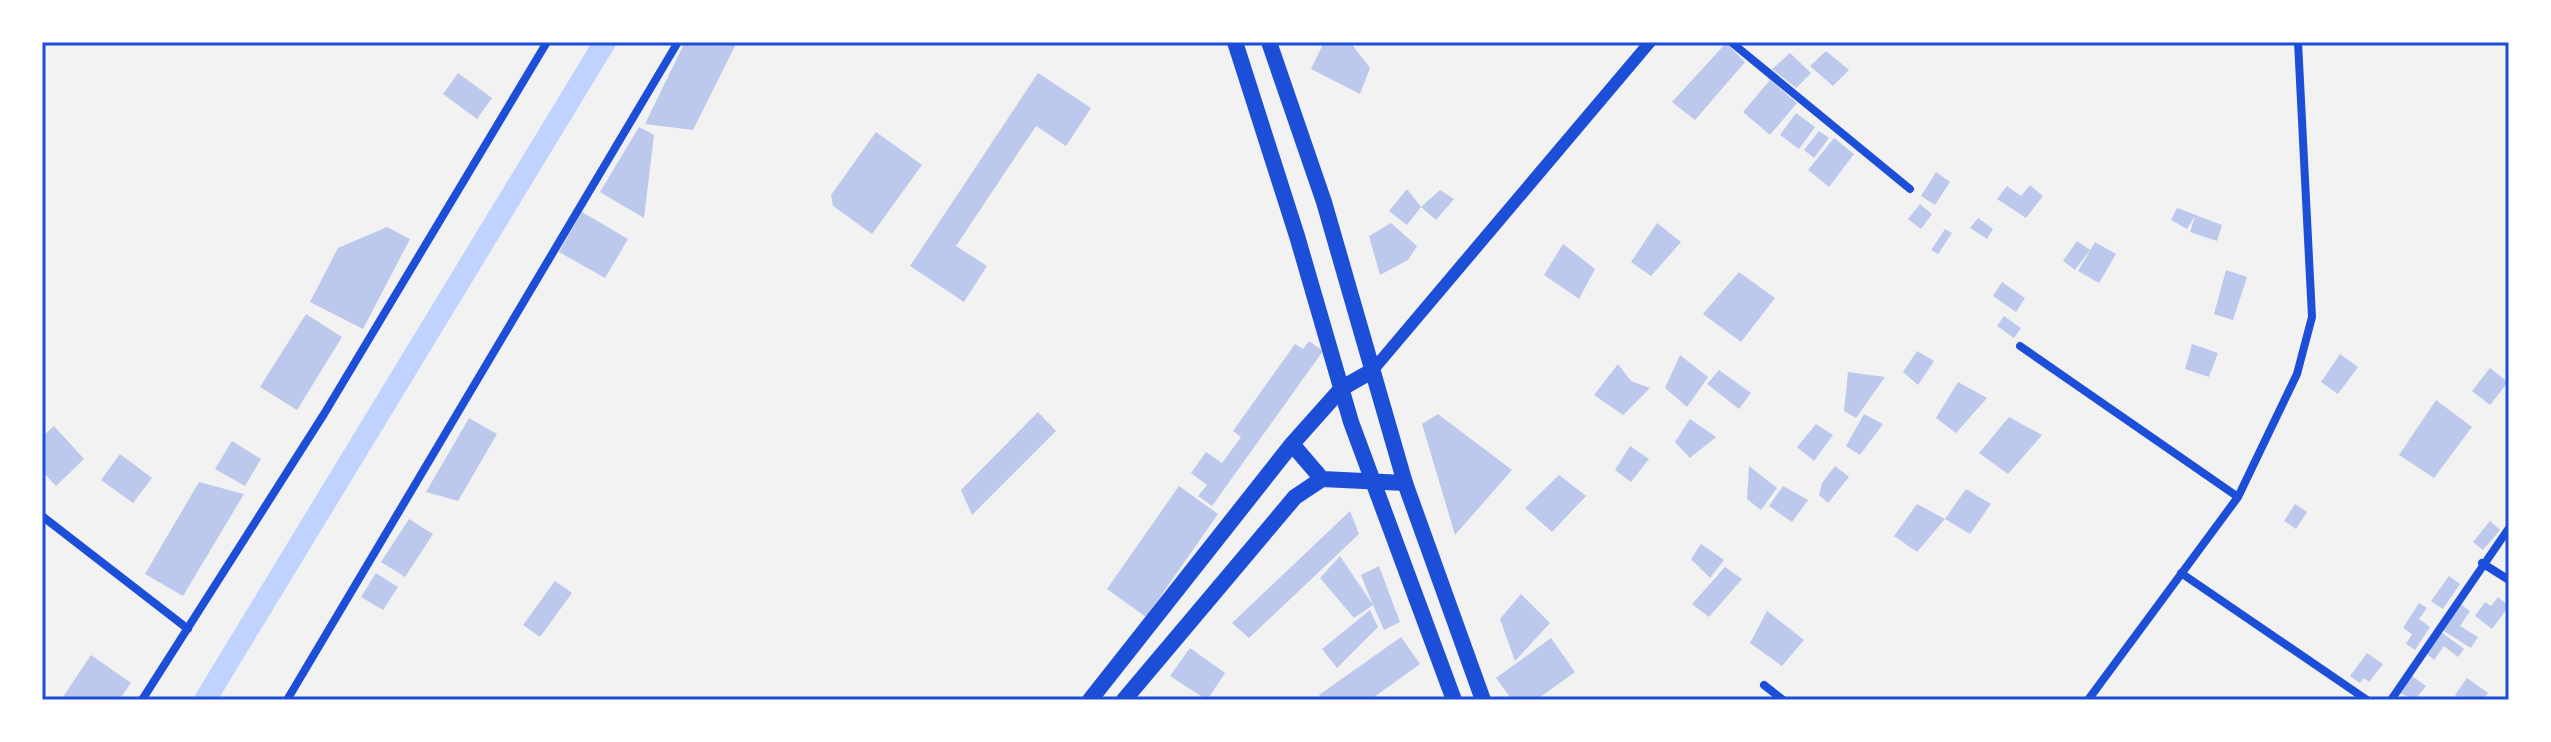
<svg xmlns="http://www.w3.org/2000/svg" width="2551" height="742" font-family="Helvetica,sans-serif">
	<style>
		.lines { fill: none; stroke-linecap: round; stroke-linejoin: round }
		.canal { stroke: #bfd3fe; stroke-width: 22 }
		.building { fill: #bdc9ec }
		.minor { stroke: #1d4ed8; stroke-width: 8 }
		.tertiary { stroke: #1d4ed8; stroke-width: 12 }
		.primary { stroke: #1d4ed8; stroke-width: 16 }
		.trunk { stroke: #1d4ed8; stroke-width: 16 }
		.neatline { fill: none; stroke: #1d4ed8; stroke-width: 3 }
	</style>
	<rect width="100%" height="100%" fill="#f2f2f2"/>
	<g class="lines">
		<!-- canal -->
		<path class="canal" d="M205 700 605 42"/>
	</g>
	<!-- building -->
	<path class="building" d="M685 42H737L693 130 645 124Z
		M1324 42H1350L1370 68 1360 94 1311 69Z
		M1726 43 1745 62 1695 120 1672 102Z
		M1826 51 1849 70 1833 86 1810 66Z
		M1790 53 1811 73 1796 88 1772 69Z
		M458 73 492 98 477 119 443 94Z
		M1038 73 1091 108 1066 146 1036 126 956 246 987 266 964 302 910 266Z
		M1770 80 1797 103 1770 135 1743 112Z
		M1796 113 1815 127 1799 149 1780 135Z
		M639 127 654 135 644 218 600 192Z
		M1819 131 1829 138 1814 158 1804 150Z
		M876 132 922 165 872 234 833 206 831 195Z
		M1834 138 1854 154 1829 187 1808 170Z
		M1936 172 1950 182 1935 205 1921 196Z
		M2030 185 2043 196 2026 218 1997 199 2007 186 2021 196Z
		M1407 189 1421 207 1407 225 1389 211Z
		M1440 190 1454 199 1436 220 1421 207Z
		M1920 204 1932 214 1921 229 1908 219Z
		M2177 208 2222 225 2217 241 2190 232 2195 216 2187 229 2171 220Z
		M582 212 628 239 605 278 559 252Z
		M1978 218 1993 229 1987 239 1970 228Z
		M1391 223 1417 246 1408 260 1380 275 1369 236Z
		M1657 223 1681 242 1651 276 1631 262Z
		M387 227 410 239 363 329 310 302 338 248Z
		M1945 229 1952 233 1938 254 1931 250Z
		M2077 241 2090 250 2075 270 2063 261Z
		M2095 242 2116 254 2099 283 2078 271Z
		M1563 244 1595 269 1579 299 1544 275Z
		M2226 270 2247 277 2233 320 2214 314Z
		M1739 272 1775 298 1741 342 1703 314Z
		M2002 282 2025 298 2016 312 1993 296Z
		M306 314 342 337 297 410 260 387Z
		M2004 316 2021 328 2014 338 1997 326Z
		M1309 341 1323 351 1212 506 1198 496 1207 485 1191 473 1206 452 1222 463 1241 437 1233 431 1295 344 1303 349Z
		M2192 344 2218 353 2209 377 2185 369Z
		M1917 351 1934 361 1918 385 1903 372Z
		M2340 354 2358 367 2338 394 2321 382Z
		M1680 355 1708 377 1687 407 1665 388Z
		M1618 364 1631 381 1650 388 1623 415 1594 395Z
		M2490 368 2508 382 2490 405 2472 391Z
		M1719 370 1751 393 1739 409 1707 384Z
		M1848 372 1885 377 1856 418 1844 411Z
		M1958 382 1987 398 1956 433 1936 418Z
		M2436 400 2472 427 2434 478 2399 455Z
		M1038 412 1056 431 972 515 961 490Z
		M1438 414 1512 470 1455 535 1422 424Z
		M1864 414 1883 424 1860 455 1846 446Z
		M2009 417 2042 435 2008 474 1979 453Z
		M469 418 497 434 458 501 426 492Z
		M1690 419 1716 437 1690 458 1675 442Z
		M1816 424 1833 435 1814 461 1797 447Z
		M54 426 84 459 56 486 42 471V437Z
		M232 441 261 459 245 486 215 469Z
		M1630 446 1649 459 1631 482 1615 470Z
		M120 454 152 478 133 503 101 480Z
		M1749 466 1777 488 1761 510 1747 499Z
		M1835 466 1849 477 1828 503 1819 495 1822 483Z
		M1559 475 1586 496 1552 532 1525 508Z
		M199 482 244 494 183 596 145 574Z
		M1179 486 1218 514 1146 617 1107 589Z
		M1783 486 1808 500 1792 522 1769 506Z
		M1966 489 1991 504 1970 534 1945 519Z
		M1917 504 1945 519 1917 552 1894 536Z
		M2295 504 2307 512 2296 529 2284 521Z
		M1350 511 1359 534 1249 638 1232 623Z
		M409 519 433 534 405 577 381 562Z
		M2490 521 2500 530 2483 550 2473 542Z
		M1701 544 1724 560 1710 578 1691 559Z
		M1340 556 1373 605 1361 575 1379 566 1400 622 1384 630 1373 605 1354 618 1320 578Z
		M1725 567 1742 579 1709 617 1692 604Z
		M376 573 398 587 383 610 361 597Z
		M2449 576 2460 584 2443 609 2431 601Z
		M555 581 572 593 540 637 523 625Z
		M1521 594 1550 623 1515 661 1500 619Z
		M2498 597 2509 606 2492 629 2475 616 2485 602 2491 606Z
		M2419 603 2427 608 2419 619 2430 627 2415 650 2406 644 2412 634 2403 628Z
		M2459 603 2470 611 2460 626 2478 637 2471 648 2442 630Z
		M1370 610 1378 627 1337 668 1322 649Z
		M1767 611 1804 640 1782 666 1750 643Z
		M2441 632 2464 649 2458 657 2444 646 2434 660 2426 653Z
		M1401 637 1420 664 1370 700H1323L1319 695Z
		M1551 638 1575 672 1536 700H1512L1496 678Z
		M1190 648 1225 673 1207 700 1170 676Z
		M2367 653 2383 664 2369 682 2364 678 2360 683 2350 676Z
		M91 655 131 683 119 700H61Z
		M2412 676 2426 686 2415 700 2400 693Z
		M2467 678 2488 693 2483 700H2463L2455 695Z"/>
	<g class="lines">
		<!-- minor -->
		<path class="minor" d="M1731 42 1910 189
			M2020 346 2238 497
			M42 516 188 629
			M2482 563 2509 580
			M2181 573 2367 700
			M1764 685 1783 700
			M142 700 324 414 547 42
			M287 700 678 42
			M2088 700 2238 497 2297 374 2312 317 2298 42
			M2391 700 2509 528"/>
		<!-- tertiary -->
		<path class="tertiary" d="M1372 371 1650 42"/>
		<!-- primary -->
		<path class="primary" d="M1292 444 1322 479 1405 483
			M1090 700 1292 444 1342 388 1372 371
			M1124 700 1295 497 1322 479"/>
		<!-- trunk -->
		<path class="trunk" d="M1235 42 1297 236 1351 422 1454 700
			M1269 42 1324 202 1405 483 1483 700"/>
	</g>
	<!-- border -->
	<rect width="2551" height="742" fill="none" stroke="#ffffff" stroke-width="88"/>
	<rect x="44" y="44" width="2463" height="654" class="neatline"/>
</svg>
